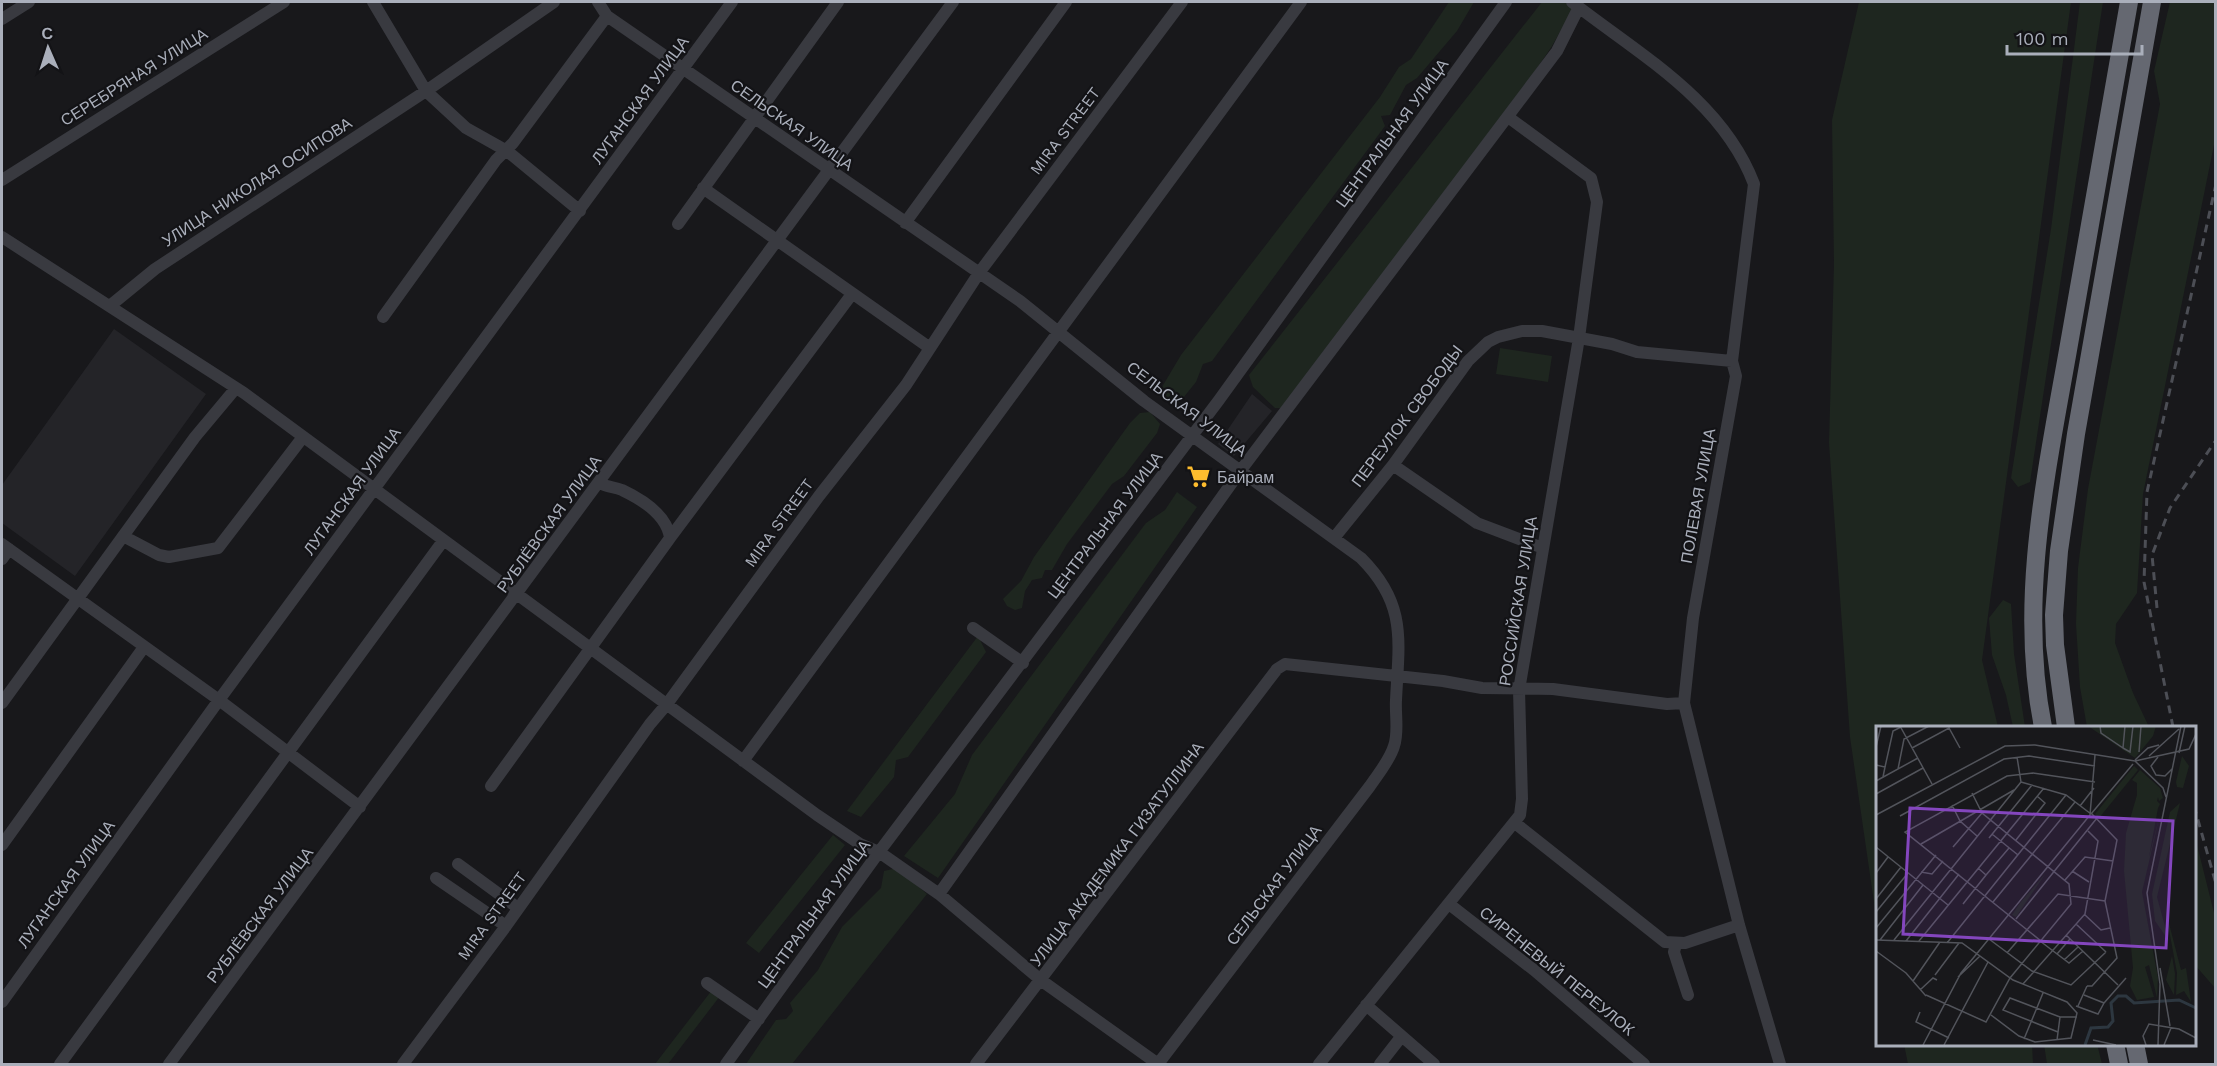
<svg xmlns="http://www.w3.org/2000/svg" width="2217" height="1066" font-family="'Work Sans',sans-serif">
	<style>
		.built { fill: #242428 }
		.green { fill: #1e261f }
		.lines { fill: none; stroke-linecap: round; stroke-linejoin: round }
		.minor { stroke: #393a40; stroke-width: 12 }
		.highway { stroke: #656871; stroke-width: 18 }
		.rail { stroke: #4c4e55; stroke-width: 3; stroke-dasharray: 8 6; stroke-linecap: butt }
		.labels { text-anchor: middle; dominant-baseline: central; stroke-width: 4.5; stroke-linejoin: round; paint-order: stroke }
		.street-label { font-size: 16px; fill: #aaafbb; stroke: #131316 }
		.poi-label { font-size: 16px; fill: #aaafbb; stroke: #131316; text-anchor: start }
		.inset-river { fill: none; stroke: #2d3740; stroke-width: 3 }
		.inset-road { fill: none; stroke: #52545b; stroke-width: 1.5 }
		.view { fill: #8446be; fill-opacity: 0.15; stroke: #8446be; stroke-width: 3 }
		.inset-edge { fill: none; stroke: #aaafbb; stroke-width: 3 }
	</style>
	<rect width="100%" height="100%" fill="#18181b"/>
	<!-- built -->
	<path class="built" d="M114 329 206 394 75 576 2 523V485Z
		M1252 394 1272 411 1234 456 1218 444Z"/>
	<!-- green -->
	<path class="green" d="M1449 2H1474L1457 31 1417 78 1406 85 1390 115 1381 116 1385 126 1212 361 1203 364 1196 382 1175 408 1159 392 1181 355 1380 97 1399 67 1411 59Z
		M1542 2H1565L1573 9 1552 46 1502 120 1282 408H1275L1253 387 1249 375Z
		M1859 2H2071L1982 660 1998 727H1878V930L1850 737 1829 443 1834 264 1832 120Z
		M2080 2H2103L2030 482 2018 487 2011 478 2051 229Z
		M2170 2H2215V140L2143 494 2137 593 2116 624 2115 643 2133 693 2149 727H2087L2080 687 2076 624 2078 568 2088 489 2160 104 2154 71Z
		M1500 348 1552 356 1548 382 1496 374Z
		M1150 412 1160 424 1157 433 1124 476 1112 484 1067 544 1052 570H1045L1042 578 1032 580 1025 591 1022 608 1015 610 1007 606 1003 599 1021 581 1034 557 1130 423 1140 413Z
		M1177 492 1197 507 938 878 904 856 955 794 972 755 1146 523 1165 510Z
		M2003 600 2011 604 2014 654 2025 727H2013L2006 695 1992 655 1989 618Z
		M978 636 986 652 908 757 896 760 894 777 861 817 847 811Z
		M833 835 845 845 759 953 746 943Z
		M2195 837 2215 917V988L2195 965Z
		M897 868 927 894 792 1064H746L776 1020 786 1019 793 1011 790 1003 818 970 842 927 881 888 884 871Z
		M712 990 720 996 668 1064H655Z
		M1904 1044H2032L2033 1064H1908Z
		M2044 1044H2097L2102 1064H2047Z"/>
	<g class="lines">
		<!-- minor -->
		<path class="minor" d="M373 2 426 91 466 128 507 151 580 211
			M598 2 607 16 1020 301 1144 401 1361 558C1407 604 1399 640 1396 700 1395 715 1399 732 1394 746 1390 760 1378 774 1370 786L1158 1064
			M1572 2C1640 55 1722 100 1754 184L1732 361 1736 376 1693 618 1684 703 1739 925 1780 1064
			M2 19 29 2
			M2 180 284 2
			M703 188 930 348
			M905 223 1066 2
			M678 224 838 2
			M2 237 244 393 817 815 860 844 879 852 939 894 1042 981 1158 1064
			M111 305 155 269 426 91 554 2
			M383 317 496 160 513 143 607 16
			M1393 465 1477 523 1543 548
			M123 536 159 555 169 557 218 548 303 437
			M670 538 852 294
			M1334 538 1393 465 1468 361 1488 342 1498 337 1522 331H1542L1612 344 1637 352 1732 361
			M2 544 219 700 360 807
			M2 559 9 549
			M973 628 1023 663
			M2 703 195 437 236 388
			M743 761 1301 2
			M491 786 670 538C667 515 641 499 622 490 614 487 607 487 599 483
			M1515 823 1665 942 1685 943 1739 925
			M2 845 144 647
			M458 864 518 908
			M436 878 506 926
			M939 894 1241 470 1557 51 1579 7
			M1449 904 1534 970 1644 1064
			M1676 944 1674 952 1688 995
			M707 983 759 1019
			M2 1002 219 700 732 2
			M1366 1005 1434 1064
			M60 1064 443 541
			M169 1064 953 2
			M403 1064 506 926 650 724 667 704 819 496 906 385 979 273 1182 2
			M726 1064 879 852 1219 400 1506 2
			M976 1064 1277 669 1285 664 1443 681 1482 688 1553 689 1667 704 1684 703
			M1319 1064 1520 815 1522 799 1519 690 1579 338 1597 202 1591 178 1508 117
			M1380 1064 1401 1037"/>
		<!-- highway -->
		<path class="highway" d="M2043 727C2018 601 2046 475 2068 350 2088 234 2109 118 2129 2
			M2066 727 2055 645 2054 615 2059 551 2076 434 2152 2
			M2115 1044 2119 1064
			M2135 1044 2139 1064"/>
		<!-- rail -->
		<path class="rail" d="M2157 608 2152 555 2170 508 2216 440
			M2173 727 2144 582 2147 492 2216 184
			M2194 806 2216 884"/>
	</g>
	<!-- icons -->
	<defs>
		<symbol id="supermarket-bare" viewBox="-9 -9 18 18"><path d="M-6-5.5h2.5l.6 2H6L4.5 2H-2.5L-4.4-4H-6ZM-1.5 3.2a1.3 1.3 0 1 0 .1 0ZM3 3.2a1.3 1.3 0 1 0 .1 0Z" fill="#fdbc2e" stroke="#131316" stroke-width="2.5" paint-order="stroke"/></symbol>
	</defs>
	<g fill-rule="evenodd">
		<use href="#supermarket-bare" x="1182" y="460" width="33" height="33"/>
	</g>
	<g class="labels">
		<!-- street labels -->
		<g class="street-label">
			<text transform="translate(134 77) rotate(-32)">СЕРЕБРЯНАЯ УЛИЦА</text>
			<text transform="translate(640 100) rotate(-54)">ЛУГАНСКАЯ УЛИЦА</text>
			<text transform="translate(792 125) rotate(35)">СЕЛЬСКАЯ УЛИЦА</text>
			<text transform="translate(1065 131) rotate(-53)">MIRA STREET</text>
			<text transform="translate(1392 133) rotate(-54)">ЦЕНТРАЛЬНАЯ УЛИЦА</text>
			<text transform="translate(257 182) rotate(-33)">УЛИЦА НИКОЛАЯ ОСИПОВА</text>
			<text transform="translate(1187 409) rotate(37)">СЕЛЬСКАЯ УЛИЦА</text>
			<text transform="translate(1407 416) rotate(-53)">ПЕРЕУЛОК СВОБОДЫ</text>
			<text transform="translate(352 491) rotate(-54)">ЛУГАНСКАЯ УЛИЦА</text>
			<text transform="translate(1698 496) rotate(-80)">ПОЛЕВАЯ УЛИЦА</text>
			<text transform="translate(779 523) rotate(-54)">MIRA STREET</text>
			<text transform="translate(549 524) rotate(-54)">РУБЛЁВСКАЯ УЛИЦА</text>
			<text transform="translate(1105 525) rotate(-53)">ЦЕНТРАЛЬНАЯ УЛИЦА</text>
			<text transform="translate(1518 601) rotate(-81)">РОССИЙСКАЯ УЛИЦА</text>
			<text transform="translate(1117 854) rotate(-53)">УЛИЦА АКАДЕМИКА ГИЗАТУЛЛИНА</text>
			<text transform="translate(66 884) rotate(-54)">ЛУГАНСКАЯ УЛИЦА</text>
			<text transform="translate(1274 885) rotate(-53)">СЕЛЬСКАЯ УЛИЦА</text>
			<text transform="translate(814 914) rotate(-54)">ЦЕНТРАЛЬНАЯ УЛИЦА</text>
			<text transform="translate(260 915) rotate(-53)">РУБЛЁВСКАЯ УЛИЦА</text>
			<text transform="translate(492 916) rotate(-54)">MIRA STREET</text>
			<text transform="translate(1557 971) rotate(39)">СИРЕНЕВЫЙ ПЕРЕУЛОК</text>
		</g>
		<!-- poi labels -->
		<g class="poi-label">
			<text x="1217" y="477">Байрам</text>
		</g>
	</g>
	<!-- overview -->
	<g transform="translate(1876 726)">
		<rect width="320" height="320" fill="#18181b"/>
		<path d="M212 0H280L277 10 259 32ZM306 30 313 40 307 62 301 61 300 56ZM258 40 262 44 223 92 219 88ZM264 44 284 62 287 72 283 75 282 71 281 75 284 78 282 82 273 131 285 84 266 166 282 252 281 272 273 239 269 241 278 271 261 274 254 260 257 242 248 145 250 107 261 69V57L256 54ZM304 77 281 171 293 215 279 195 276 168 294 86ZM170 147 140 191 136 189 144 177ZM289 182 305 244 310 242 315 276 308 265 300 269 301 247ZM296 230 299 248 298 269 290 254Z" fill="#1e261f"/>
		<path class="inset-river" d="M209 319 215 302 232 301 237 295 235 277 242 270H250L258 277 303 274 320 282"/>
		<path class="inset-road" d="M24 0 56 58M224 0 225 7 247 22 249 0M0 21 5 0M36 22 73 2 84 22M247 22 254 26 257 0M263 26 265 0M303 27 309 0M273 30 303 3M141 31 145 56M282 31 275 40 280 49 289 50 296 43M259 34 272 22 283 19M259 35 287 62 290 71M0 39 9 41 7 51M9 41 17 5 25 1M22 43 28 13 53 0M0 55 42 32M145 56 190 69 215 88M0 68 47 42M76 79 84 95 101 110M204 80 218 62M215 88 257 38M0 89 129 20 159 19 259 35 313 23 320 8M24 90 128 33 153 30 219 40M116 108 142 129M113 112 156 59M140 114 169 77 161 70M45 118 138 64M0 121 72 179M77 121 106 87M196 145 213 156M45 146 56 148 67 135M0 147 12 131M110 149 133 122M189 154 209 131 237 135M0 173 25 141M117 176 199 76M87 178 110 149 102 142M0 186 32 147M208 188 225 204 234 202M140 193 221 92M200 198 230 226M0 202 60 129M190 209 242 259M113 213 156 245 195 259 230 226M0 214 86 217 137 254 191 276 201 287 195 312 159 316 143 310 115 289M4 214 47 159M18 214 145 56M30 215 83 148M43 215 168 62M164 215 193 237 207 225M165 215 29 106 131 50 157 47 219 56M71 217 190 69M0 225 30 247 50 270M131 227 182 168 229 175M181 228 194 213M188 234 202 221M284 242 294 300M59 249 83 217M82 251 104 230M37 255 64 216M147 258 209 188 222 115 212 105M211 260H216L241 232 229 175 241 114 216 88M44 264 57 252 61 254M50 269 110 296 134 252 195 178 193 158 106 87 96 67M228 277 250 252M200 280 222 288 228 277 208 269M202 280 211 260M44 286 40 296 73 312M182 306 127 284 134 272 184 291H201M148 313 167 267M181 314 184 291M217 314 240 319M47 319 85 247 214 89 219 29M68 319 112 236M270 319 267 310 273 298 303 303 320 312M282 319 284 258 271 167 305 0M288 319 295 302"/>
		<path class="view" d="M34 82 297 95 290 222 27 208Z"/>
		<rect width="320" height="320" class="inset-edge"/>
	</g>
	<!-- border -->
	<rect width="2217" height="1066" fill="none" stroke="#aaafbb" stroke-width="6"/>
	<!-- north arrow -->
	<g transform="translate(48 48) rotate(357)" stroke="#131316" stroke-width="4.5" paint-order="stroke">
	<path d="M0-4.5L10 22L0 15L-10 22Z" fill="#aaafbb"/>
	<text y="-9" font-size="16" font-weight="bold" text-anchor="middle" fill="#aaafbb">С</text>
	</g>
	<!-- scale -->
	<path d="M2007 45v9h135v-9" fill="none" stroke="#aaafbb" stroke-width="3"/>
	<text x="2016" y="45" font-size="18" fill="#aaafbb" stroke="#131316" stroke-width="4.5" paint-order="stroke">100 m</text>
</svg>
